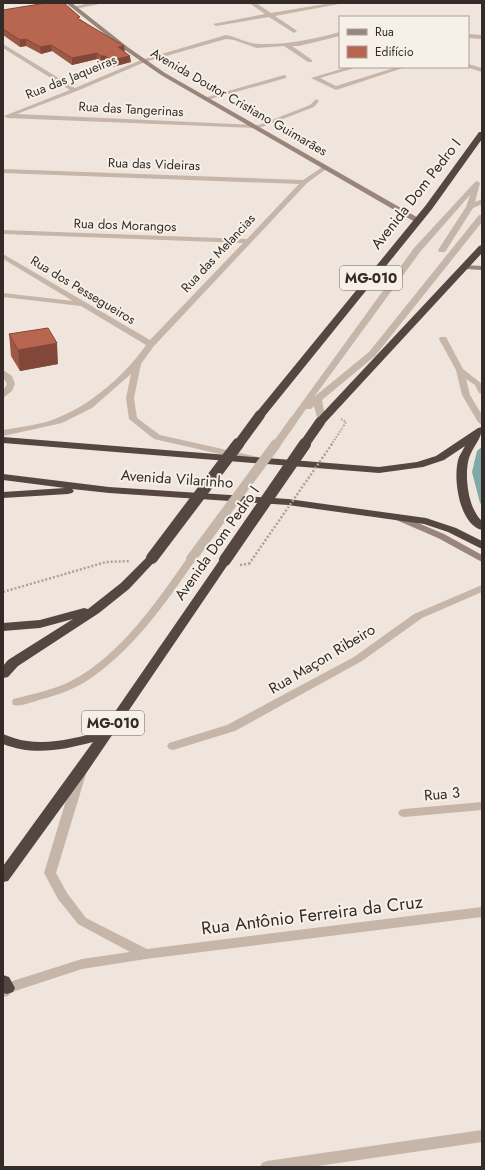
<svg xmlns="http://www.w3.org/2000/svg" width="485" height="1170" font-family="Jost,sans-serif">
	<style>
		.water { fill: #7ea9a9 }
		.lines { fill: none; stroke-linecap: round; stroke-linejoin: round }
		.path-far1 { stroke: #b29f94; stroke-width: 2; stroke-dasharray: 1.5 1.5; stroke-linecap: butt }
		.path { stroke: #b29f94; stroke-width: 2.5; stroke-dasharray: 2 2; stroke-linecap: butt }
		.lane { fill: #c6b5a9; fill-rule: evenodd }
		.street { fill: #c6b5a9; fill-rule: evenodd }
		.secondary { fill: #99857b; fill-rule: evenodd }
		.highway { fill: #544640; fill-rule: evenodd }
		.path-bridge-far1 { stroke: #b29f94; stroke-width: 2; stroke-dasharray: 1.5 1.5; stroke-linecap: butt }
		.path-bridge { stroke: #b29f94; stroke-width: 2.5; stroke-dasharray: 2 2; stroke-linecap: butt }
		.lane-bridge-far1 { stroke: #c6b5a9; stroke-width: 8 }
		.lane-bridge { stroke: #c6b5a9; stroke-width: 10 }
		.highway-bridge-far1 { stroke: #544640; stroke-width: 10 }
		.highway-bridge { stroke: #544640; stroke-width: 12 }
		.wall { fill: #9f5845 }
		.shaded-wall { fill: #824738 }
		.building { fill: #b96650; stroke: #824738 }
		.labels { text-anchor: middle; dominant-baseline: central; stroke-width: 4; stroke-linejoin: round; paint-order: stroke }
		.far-street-label { font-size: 13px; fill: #342b28; stroke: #f7f0e8 }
		.shield { fill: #f7f0e8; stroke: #6e6662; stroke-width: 1 }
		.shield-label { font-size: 14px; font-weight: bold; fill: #342b28 }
		.street-label { font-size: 15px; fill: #342b28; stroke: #f7f0e8 }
		.near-street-label { font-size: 18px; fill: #342b28; stroke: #f7f0e8 }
	</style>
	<rect width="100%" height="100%" fill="#efe5dc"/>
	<!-- water -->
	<path class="water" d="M482 447V505L480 503 472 472 477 451Z"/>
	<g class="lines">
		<!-- path-far1 -->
		<path class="path-far1" d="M341 419 346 422 343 427"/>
		<!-- path -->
		<path class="path" d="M240 565 249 564
			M3 592 106 562 130 561"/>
		<!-- lane -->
		<path class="lane" d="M468 34 482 35V39L468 38Z
			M468 64 482 68V72L466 67H468Z
			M348 67H358L320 78 336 86 397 67H406L336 90 311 78Z
			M284 75 286 76V78L207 100 204 98Z
			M316 99 319 101 314 107 259 128 254 127 310 105Z
			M477 181 480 183 475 202 482 199V204L473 208 445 252H439L438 250 466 207 470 195 420 252 314 397 369 352 479 215H482V222L375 356 322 400 326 421 325 423H319L318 421 314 406 311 409H306L296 423H290L289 421 290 419 414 248 475 182Z
			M440 337H446L463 369 482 384V394L479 393 475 385 466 379 470 395 482 415V425L478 422 462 395 456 370 439 339Z
			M191 556 196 559C165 604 132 652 85 682 72 690 57 695 43 699 34 701 22 707 13 705L12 702 13 699C33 694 53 690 71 681 120 656 157 601 188 557Z"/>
		<!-- street -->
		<path class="street" d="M90 3H104L75 9 72 7Z
			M249 3H256L271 13 331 3H344L275 16 296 30 297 31 294 33 269 17 216 26 213 24 265 14Z
			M340 32V36L299 46H292L312 60V62H308L284 46 257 48 234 40 226 39 145 62 77 91 17 114 257 125 259 126V128L7 118 4 116 70 90 3 48V44L75 88 141 60 226 35C237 37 248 44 259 44 287 45 313 39 340 32Z
			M324 166 329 167 307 183 154 346 141 364 134 398 137 418 160 435 258 457 260 459 258 461 255 462 154 439 129 419 126 398 131 374 92 408 62 423 3 436V430C20 427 41 425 57 418 91 405 126 374 146 345L81 306 3 297V293L73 301 3 259V254L150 340 243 243 3 234V230L247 239 299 184 3 173V169L303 180Z
			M3 370 12 376 15 384 12 391 3 398V391L7 384 3 377Z
			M482 585V592L422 618 362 661 235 731 173 750 169 749 167 746 169 743 227 725 354 657 414 614Z
			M80 770 84 771 86 774 56 873 67 893 86 918 147 949 482 907V917L146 959 82 969 12 992 8 996 3 997V984L82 959 130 952 78 924 58 899 44 873 74 774 76 771Z
			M482 802V810L404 817 400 816 398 813 400 810 404 809Z
			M482 1130V1142L311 1167H260L262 1163 267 1161Z"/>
		<!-- secondary -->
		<path class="secondary" d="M66 3H72L129 48 165 73 422 220 418 222H415L161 75 125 50Z
			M462 265 482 266V270L465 269 461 267Z
			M397 514 444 534 482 555V562L438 538 394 519 392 517 394 515Z"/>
		<!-- highway -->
		<path class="highway" d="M479 132H482V139L432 209 264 417H256L255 415 256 413 426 205Z
			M482 245V253L324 424H316L315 422 316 420 479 246Z
			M482 427C482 439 473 446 469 458 464 475 468 509 482 521V530C459 525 452 476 459 457 461 453 463 450 465 446L444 460 423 467 379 473 3 443V437L379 467 417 462 436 456 478 428Z
			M3 474 109 487 288 499 426 518 456 528 482 541V549L448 532 424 524 288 505 109 493 72 489 74 491 72 493 68 494 3 498V492L65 488 3 480Z
			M152 554 156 556 158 558 129 589 99 613 18 666 8 677 3 678V666L8 660 73 619 40 628 3 631V623L40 620 84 608 88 609 121 583 148 556Z
			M225 556 229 558 231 560 87 772 8 881 3 882V866L93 742C63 750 33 756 3 744V734C11 737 18 740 27 741 52 745 77 737 101 732L221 558Z
			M3 975 9 977 15 988 13 992 7 994 3 993Z"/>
		<!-- path-bridge-far1 -->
		<path class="path-bridge-far1" d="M331 445 343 427"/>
		<!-- path-bridge -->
		<path class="path-bridge" d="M249 564 332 444"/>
		<!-- lane-bridge-far1 -->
		<path class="lane-bridge-far1" d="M276 445 293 421"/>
		<!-- lane-bridge -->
		<path class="lane-bridge" d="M191 559 276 444"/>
		<!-- highway-bridge-far1 -->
		<path class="highway-bridge-far1" d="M238 445 260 415
			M304 445 320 422"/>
		<!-- highway-bridge -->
		<path class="highway-bridge" d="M152 558 238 444
			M225 560 305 444"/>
	</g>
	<!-- wall -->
	<path class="wall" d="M3 10 80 19 125 52 131 62 112 67 105 62 101 63 97 59 72 65 52 51 41 54 26 46 20 47 3 35Z
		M9 334 58 364 20 371 11 356Z"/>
	<!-- shaded-wall -->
	<path class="shaded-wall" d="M26 39V46L20 47V40Z
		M51 45 52 51 41 54 40 47Z
		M124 46 125 52 118 47Z
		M97 53V59L72 65V58Z
		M101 56H105V62L101 63Z
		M130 56 131 62 112 67 111 60Z
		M57 343 58 364 20 371 18 350Z"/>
	<!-- building -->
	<path class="building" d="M46 3H64L80 17 77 18 124 46 118 47 130 56 111 60 105 56H101L97 53 72 58 51 45 40 47 26 39 20 40 3 29V10Z
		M48 328 57 343 18 350 9 334Z"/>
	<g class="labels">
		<!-- far-street labels -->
		<g class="far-street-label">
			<text transform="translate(71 77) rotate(-22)">Rua das Jaqueiras</text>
			<text transform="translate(239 102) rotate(30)">Avenida Doutor Cristiano Guimarães</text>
			<text transform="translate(131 109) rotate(3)">Rua das Tangerinas</text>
			<text transform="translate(154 164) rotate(2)">Rua das Videiras</text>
			<text transform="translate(125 225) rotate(2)">Rua dos Morangos</text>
			<text transform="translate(218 253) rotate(-47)">Rua das Melancias</text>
			<text transform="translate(83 290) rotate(31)">Rua dos Pessegueiros</text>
		</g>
		<!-- shield labels -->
		<g class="shield">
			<rect x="340" y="266" width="62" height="24" rx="3"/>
			<rect x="82" y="711" width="62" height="24" rx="3"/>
		</g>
		<g class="shield-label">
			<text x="371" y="278">MG-010</text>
			<text x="113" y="723">MG-010</text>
		</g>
		<!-- street labels -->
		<g class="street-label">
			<text transform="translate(416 194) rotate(-52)">Avenida Dom Pedro I</text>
			<text transform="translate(177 479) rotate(4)">Avenida Vilarinho</text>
			<text transform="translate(217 543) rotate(-55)">Avenida Dom Pedro I</text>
			<text transform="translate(322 659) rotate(-31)">Rua Maçon Ribeiro</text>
			<text transform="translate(442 794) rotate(-5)">Rua 3</text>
		</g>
		<!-- near-street labels -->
		<g class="near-street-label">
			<text transform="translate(312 915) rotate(-7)">Rua Antônio Ferreira da Cruz</text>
		</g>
	</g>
	<!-- border -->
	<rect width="485" height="1170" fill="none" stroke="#342b28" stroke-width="8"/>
	<!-- legend -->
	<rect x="339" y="16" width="130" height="52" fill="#f7f0e8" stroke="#a9a19b"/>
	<rect x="347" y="29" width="20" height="6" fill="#99857b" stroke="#a9a19b"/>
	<text x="375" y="36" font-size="12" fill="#342b28">Rua</text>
	<rect x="347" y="46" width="20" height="12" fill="#b96650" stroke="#a9a19b"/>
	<text x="375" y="56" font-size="12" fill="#342b28">Edifício</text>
</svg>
